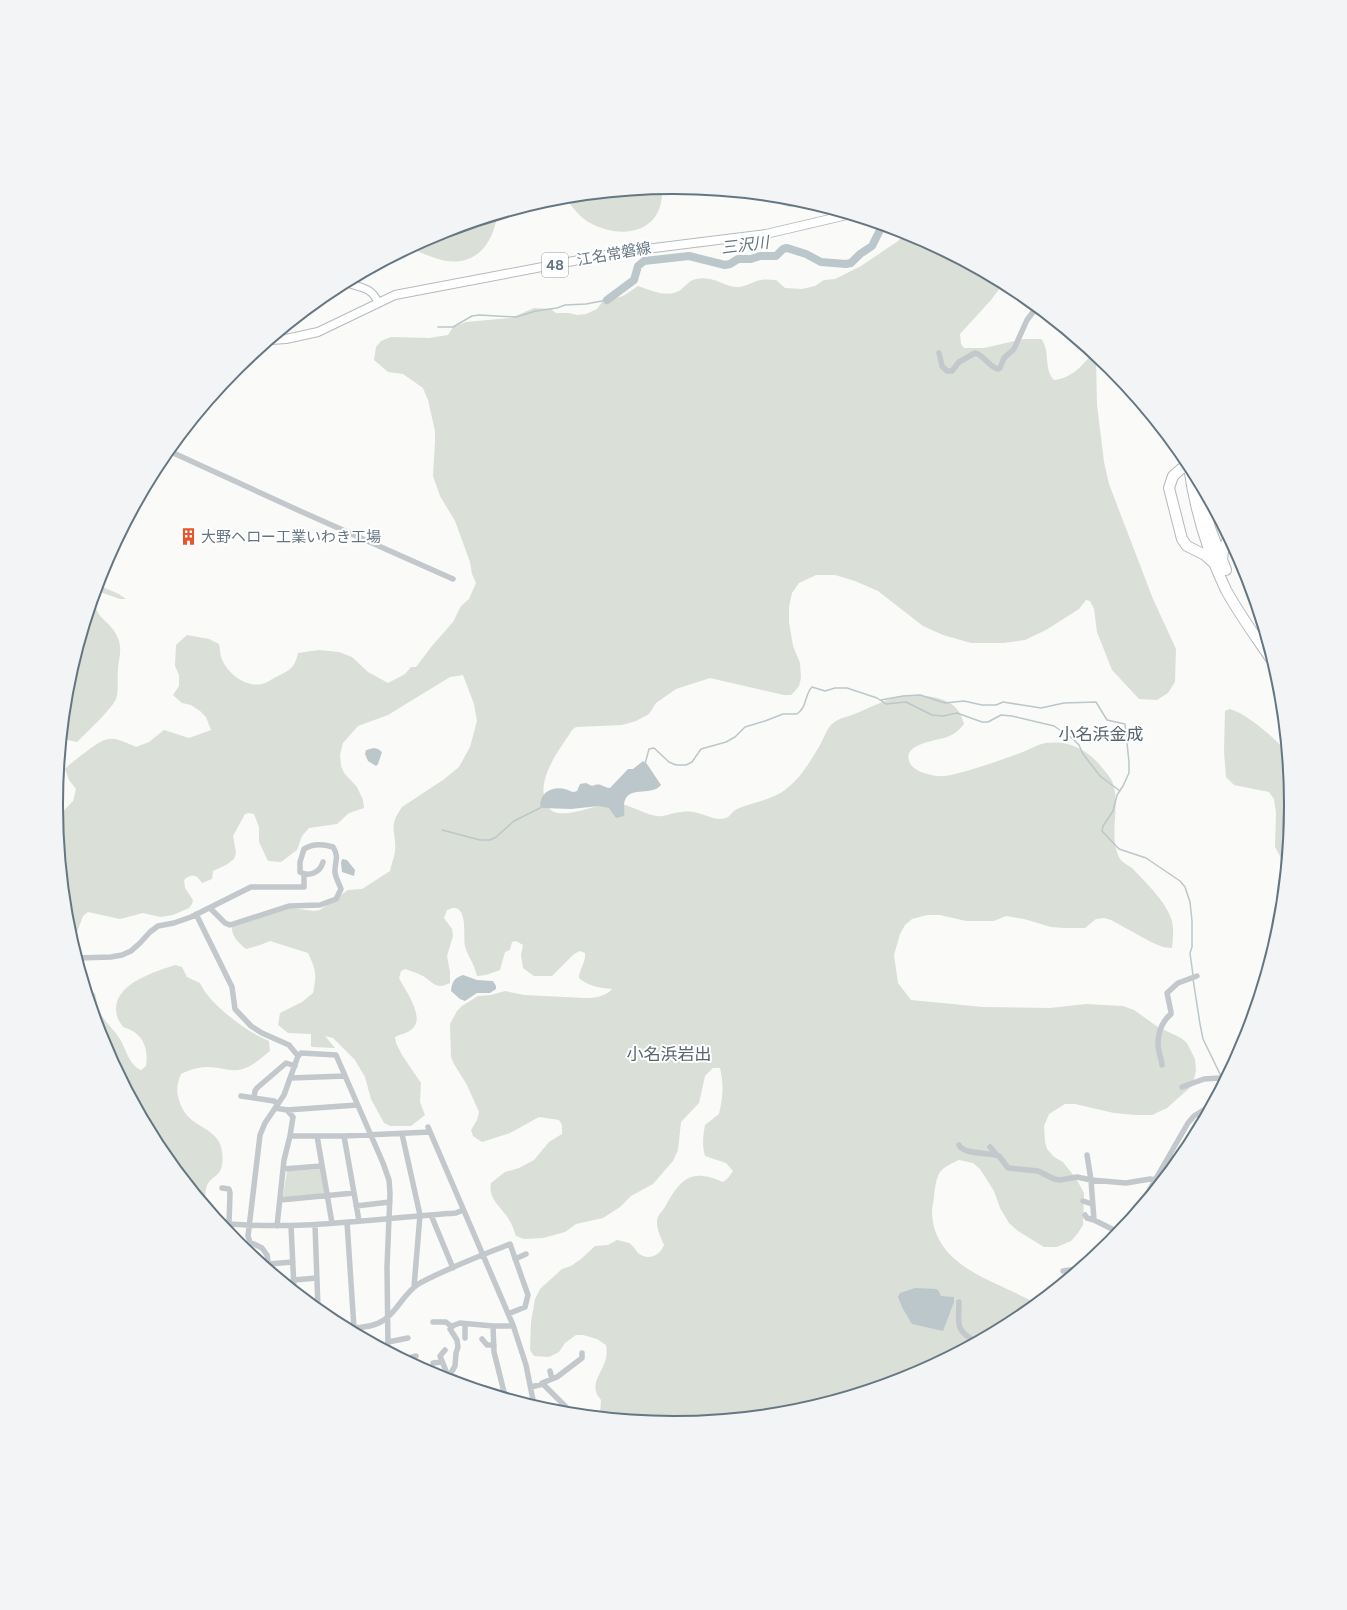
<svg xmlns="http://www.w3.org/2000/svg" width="1347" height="1610" font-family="Figtree,'Noto Sans JP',sans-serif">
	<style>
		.green { fill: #dadfd7 }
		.water { fill: #bbc7cb }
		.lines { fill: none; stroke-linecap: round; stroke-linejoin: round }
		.stream { stroke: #bbc7cb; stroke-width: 1.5 }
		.river { stroke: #bbc7cb; stroke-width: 8 }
		.secondary-casing { stroke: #b3babf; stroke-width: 9 }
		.primary-casing { stroke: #b5babe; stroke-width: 10 }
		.highway-casing { stroke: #b4b9bd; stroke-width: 12 }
		.street { stroke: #c3c8cc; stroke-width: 5.5 }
		.secondary { stroke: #fff; stroke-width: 7 }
		.primary { stroke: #fff; stroke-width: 8 }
		.highway { stroke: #fff; stroke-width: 10 }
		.labels { text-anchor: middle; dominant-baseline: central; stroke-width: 4; stroke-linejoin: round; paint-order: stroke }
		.shield { fill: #fff; stroke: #939fa8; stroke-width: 1 }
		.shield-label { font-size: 14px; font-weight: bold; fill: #657683 }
		.street-label { font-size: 15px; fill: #657683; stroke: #fff }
		.poi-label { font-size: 15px; fill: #657683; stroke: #fff; text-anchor: start }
		.water-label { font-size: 16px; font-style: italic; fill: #60757c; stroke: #fff }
		.quarter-label { font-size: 17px; fill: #57646e; stroke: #fff }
		.rim { fill: none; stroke: #657683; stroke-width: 2 }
	</style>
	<rect width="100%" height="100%" fill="#fafaf8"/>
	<!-- green -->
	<path class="green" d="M662 189C664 232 624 240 592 224 581 219 572 207 566 198Z
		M753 195 794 199 811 204 789 207Z
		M497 216C492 250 469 270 435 258 427 255 420 253 413 248L437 234Z
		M906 233 1003 284 991 300 960 334 961 344 964 348H984L1024 339H1041C1051 351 1043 369 1054 380 1063 379 1071 375 1078 369 1083 365 1086 359 1092 356L1096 357 1097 405 1104 462 1109 484 1153 599 1176 649 1175 682 1168 693 1157 700 1139 699 1112 670 1097 632 1094 609 1090 601 1086 600 1079 609 1046 630 1025 640 1003 643H971L943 635 923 626 878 591 855 581 835 575H816L799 583 792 593 789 607V622L793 646 800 663 801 678 799 686 795 691 791 695H784L710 678 676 689 656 703 649 714 636 721 622 725 576 727 572 730C559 751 533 782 548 807 559 824 600 801 617 803 631 805 643 814 657 816 664 817 669 814 675 813 680 812 688 811 693 812 704 813 717 823 728 817 731 815 733 811 737 809 751 803 770 800 782 792 799 781 810 762 820 745 824 738 826 730 832 724 840 717 848 717 857 713 871 707 887 699 902 696 916 694 946 696 956 708 960 712 962 718 964 724 959 730 955 734 947 737 936 741 898 744 911 765 917 773 936 777 945 776 968 772 998 761 1020 753 1029 750 1036 745 1045 743 1068 740 1085 748 1099 764 1103 769 1109 775 1112 781 1122 806 1107 836 1120 859 1123 863 1128 865 1132 868 1146 883 1166 901 1172 921 1174 930 1173 939 1172 948L1163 947 1151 942 1111 920 1104 918 1096 919 1085 928H1064L1051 927 1024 919 1006 916 994 921H966L940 915H927L912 919 905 925 900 934 894 955 898 983 911 1000 983 1007 1050 1008 1086 1004 1123 1006 1134 1010 1158 1027 1181 1038 1187 1043 1195 1059 1196 1070 1193 1085 1167 1108 1152 1115H1136L1114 1113 1075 1104H1065L1049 1114 1044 1126 1045 1142 1047 1149 1054 1157 1063 1162 1077 1180 1084 1193 1083 1225 1078 1233 1071 1241 1057 1247H1044L1018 1231 1009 1223 1000 1208 994 1191 980 1169 973 1163 959 1160C938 1169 937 1173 934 1196 934 1201 932 1206 932 1211 933 1268 996 1280 1035 1303L1016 1319 910 1376 794 1411 767 1413H750L746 1415 673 1422 600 1415 601 1400C589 1387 599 1377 604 1364 607 1358 607 1351 606 1345L597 1339 583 1335H576L565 1343 559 1352 549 1357 534 1356 530 1350 531 1322 535 1299 540 1289 562 1269 571 1266 581 1259 595 1246 608 1245 617 1240C621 1241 626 1242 629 1243 634 1246 635 1250 638 1253 648 1261 660 1256 664 1245 661 1238 657 1230 657 1222 657 1215 662 1212 665 1207 681 1178 691 1168 723 1182L728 1178 733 1171 726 1163 705 1156C702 1145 703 1136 705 1125L719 1114C723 1097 724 1085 720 1068H713L705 1076 699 1103 681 1122 678 1150 673 1161 653 1184 631 1196 620 1207 603 1218 576 1224 565 1232 543 1238 524 1239 516 1236C514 1230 512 1224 508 1218 500 1206 488 1199 491 1183L505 1172 519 1168 534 1160 549 1142 562 1134V1125L559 1120 539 1117 510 1133 482 1142 473 1136 471 1130 477 1120 479 1112 467 1085 454 1064 451 1057 450 1024 457 1011 462 1006 478 996 491 995 505 991 524 995 585 998C595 998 605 997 612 989 600 988 588 986 579 978 579 969 586 963 585 953L580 951 574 954 552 976H534L523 968 521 955 523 945 516 941 512 942 510 950 505 952 500 970 486 975 477 976C475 965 467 955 465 946 463 935 469 899 447 910L444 918 452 929 453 936 447 956 450 972V983C438 989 435 985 426 978 421 974 411 971 405 969L401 971 399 978C405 990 426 1018 412 1029 408 1033 401 1034 395 1037L396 1043 402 1055 421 1083 420 1102 425 1115 411 1126H390L384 1123 371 1099 365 1077 355 1060 333 1038 325 1036 335 1048 312 1047 311 1046V1034L288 1033 278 1025 280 1013 302 1002 313 993C317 974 316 970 308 953L270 941 260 945 246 949C239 943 231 936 232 926L290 908 314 911 320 910 348 890 362 889 390 871C391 865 394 858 395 852 397 831 387 828 402 807L443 780 459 767 470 747 477 721 474 704 463 675 450 677 388 715 358 726 343 743 340 755 341 766 344 773 357 787 363 800 364 808 349 813 337 824 309 828 302 836 297 850 281 862 268 861 259 842V827L254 814 249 813 245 814 233 836 236 853 234 859 226 865 213 871 212 879 202 883C197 874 191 873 184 880L185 888 193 900 192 904 189 908 173 915 160 917 143 913 120 919 88 912 83 916 73 943 68 925 57 818 73 801 76 789 69 780 65 769C72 762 79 757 87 751 109 735 111 736 136 747L149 742 164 730 189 738 211 730 206 717 200 711 191 705 182 703 173 695 179 686V675L175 666 176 645 187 635 209 639 219 644C220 648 220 653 221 657 226 672 245 688 262 684 267 683 272 679 276 677 289 671 295 668 298 653L319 650 339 652 352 657 368 672 388 683 405 674 411 667H416L432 646 453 622 461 606 469 599 476 583 472 574 470 562 455 521 440 496 433 476 435 442V431L428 400 423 388 403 374 388 372 374 360 376 347 381 341 391 337 429 338 448 335 453 327 466 322 511 318 534 308 551 309 556 313H569L577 315 586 314 597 309 602 302 623 296 638 286C651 290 665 298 679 291 685 287 689 280 696 279 715 275 723 287 738 287 746 287 753 281 761 280 766 279 771 280 776 280L785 288 802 289 815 286 824 280 835 279 861 266 898 241Z
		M1237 556 1244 569 1254 601 1251 598Z
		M98 585 119 594 126 599H120L100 592H97C89 617 110 619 117 636 123 649 119 656 118 669 117 678 119 690 116 699 111 710 86 733 77 742L63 739 68 684Z
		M1230 709C1249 715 1271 736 1285 749L1291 805 1285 865 1275 847 1276 813 1274 799 1269 792 1234 785 1226 777 1224 752 1225 711Z
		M175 965 182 967 187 977 200 983C209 1004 248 1033 269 1041L270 1051C261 1058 251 1068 239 1070 228 1071 218 1067 208 1067 198 1067 189 1070 181 1074 177 1084 176 1090 179 1100 187 1128 211 1124 220 1144 223 1151 224 1164 220 1171 218 1175 212 1178 209 1182 205 1187 205 1196 205 1202L160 1148 103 1041 88 991 95 993C97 998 96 1003 98 1008 102 1020 113 1028 120 1039 126 1049 129 1065 141 1070L146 1066C149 1047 142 1032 123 1027 121 1024 118 1020 117 1016 109 985 154 972 175 965Z
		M321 1169 325 1192 324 1194 284 1198 283 1196 287 1171Z"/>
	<!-- water -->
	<path class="water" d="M374 748 378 749 382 752 378 764 376 766 368 761 365 754 366 750Z
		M643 761 647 764 661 785C653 796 631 786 625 800 623 804 625 811 624 816L616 818 609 808 599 806 571 809 543 808 540 806C540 791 555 785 568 790 570 791 572 792 574 792L577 791 580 784 586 783 592 786C602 782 601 787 610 788L628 769H633Z
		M342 859 347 860 355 870 354 876 342 872 341 863Z
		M463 975 477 980 493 981 496 986V989L490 993H477L465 1001 460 999 451 991C452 982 454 978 463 975Z
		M915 1288 936 1289 938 1290 941 1296 954 1297V1302L943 1331 912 1324 903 1309 898 1297 900 1293Z"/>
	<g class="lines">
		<!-- stream -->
		<path class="stream" d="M438 327H453L472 316 479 315 516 317 536 311 557 308 565 305 586 304 607 300
			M881 700 903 696 920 695 945 703 964 701 982 705H996L1003 702 1041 708 1064 703 1096 702 1107 720 1125 724 1129 762V773L1123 786 1117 795 1113 811 1103 826 1102 831 1119 849 1146 858 1180 881 1185 887 1190 902 1192 921V947L1190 953 1193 975
			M645 764 649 749 654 748 669 762 676 765H686L692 762 701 749 726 742 735 737 745 727 765 721 783 714H797C808 706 804 695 812 687L825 691 835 688H847L877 698 886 704 906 702 932 715 943 716 957 713 982 722H988L1001 715 1012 716 1054 726 1073 739 1079 745 1083 754 1100 776 1120 791
			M442 830 480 840H490L496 837 514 821 542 807
			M1193 979 1200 1024 1203 1039 1220 1074 1224 1079"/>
		<!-- river -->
		<path class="river" d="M607 300 634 280 638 266 644 261 689 256 725 265 730 264 738 259H751L760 256H776L783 249 787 248 806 254 821 262 846 264 851 263 860 254 872 246 882 226"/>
		<defs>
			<path id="secondary" d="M347 283C362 288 371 287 378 302"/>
			<path id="primary" d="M271 340 286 339 318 332 395 295 605 255 654 248 766 234 847 215"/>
			<path id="highway" d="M1189 467C1195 509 1207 551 1226 590 1239 614 1256 637 1271 659
				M1181 469 1173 476 1169 488 1182 539 1187 546 1205 555 1215 564
				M1199 484 1210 528 1226 570
				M1222 560 1223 551 1228 539"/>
		</defs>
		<!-- secondary casing -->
		<use href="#secondary" class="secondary-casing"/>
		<!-- primary casing -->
		<use href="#primary" class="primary-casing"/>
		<!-- highway casing -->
		<use href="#highway" class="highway-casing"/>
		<!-- street -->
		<path class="street" d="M939 353 942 366 947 371H952L959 362 975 353C984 355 989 367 998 369L1000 368 1004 358 1014 349 1027 320 1036 308
			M169 451 300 511 453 579
			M210 908 225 923 230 925 289 906 320 905 336 899 341 889C339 883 336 879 335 873 334 863 340 857 333 847 323 844 313 843 304 849L300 862V872C309 877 320 873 323 862
			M196 914 232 987 235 1009 251 1026 262 1033 289 1045 298 1056
			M78 958 111 957 122 955 131 951 140 943 150 932 158 926 174 923 191 917 251 887H304V874
			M1162 1065C1162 1060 1160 1057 1159 1052 1156 1038 1160 1023 1171 1014V1012L1167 993 1178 983 1197 976
			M291 1078 345 1076
			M1182 1087 1204 1079 1220 1078 1221 1084
			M241 1096 274 1101 278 1104
			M254 1098 255 1091 257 1088 286 1063 295 1066
			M275 1108 287 1110 357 1105
			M428 1127 513 1325 526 1365 534 1405
			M402 1134 420 1215 414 1287
			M290 1136H344L430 1132
			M317 1136 332 1223
			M344 1136 359 1221
			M959 1145C964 1155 988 1152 999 1156L1008 1168 1038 1171 1054 1179 1060 1180 1077 1177 1091 1180 1126 1183 1150 1179 1156 1180
			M990 1147 998 1156
			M1087 1155 1091 1180 1094 1220 1118 1232
			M1170 1157 1177 1160
			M283 1169 322 1166
			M222 1188 229 1189 230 1193 229 1224C305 1230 381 1218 456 1213L463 1210
			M280 1200 354 1193
			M1083 1201 1092 1204
			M1143 1201 1188 1123 1194 1116 1210 1106
			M356 1206 390 1202
			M431 1215 453 1268
			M1085 1215 1087 1218 1094 1220
			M347 1222 354 1328
			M315 1225 318 1308
			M277 1226 284 1160 290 1136 293 1117 287 1110
			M291 1226 294 1288
			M515 1259 526 1254
			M268 1264 293 1262
			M269 1268 267 1255 262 1248 250 1242 248 1236 260 1135 265 1123 284 1095 298 1056 301 1053 336 1055 383 1163 389 1180 390 1194 387 1267 388 1349
			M1063 1271 1077 1269
			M293 1280 317 1278
			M959 1302C959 1322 954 1330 975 1341
			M433 1322H446L452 1327
			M465 1324V1338
			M493 1326 494 1352 505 1396
			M349 1328C360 1328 374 1327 384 1320 399 1310 403 1293 420 1283 448 1268 480 1256 510 1244L528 1295 525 1307 508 1314
			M482 1339 487 1345H494
			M388 1342 408 1338
			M445 1350 440 1356 446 1371 448 1379
			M406 1359 416 1356
			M433 1363 442 1362
			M550 1371 552 1379
			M455 1377V1381
			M448 1378 455 1366 456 1353 458 1347 457 1340 450 1329 452 1326 460 1323 493 1326H510L513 1325
			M531 1387 543 1384
			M572 1413 542 1383 557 1377 582 1358V1353"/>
		<!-- secondary -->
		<use href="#secondary" class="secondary"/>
		<!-- primary -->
		<use href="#primary" class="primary"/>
		<!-- highway -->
		<use href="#highway" class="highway"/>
	</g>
	<!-- icons -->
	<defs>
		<symbol id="building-bare" viewBox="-9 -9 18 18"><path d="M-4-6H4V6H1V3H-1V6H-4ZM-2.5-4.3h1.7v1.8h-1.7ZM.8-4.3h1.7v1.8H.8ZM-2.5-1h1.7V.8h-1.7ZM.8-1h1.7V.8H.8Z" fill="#e4572e" stroke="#fff" stroke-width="2.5" paint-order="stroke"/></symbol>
	</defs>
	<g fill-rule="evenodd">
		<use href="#building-bare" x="176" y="524" width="25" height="25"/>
	</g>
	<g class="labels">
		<!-- shield labels -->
		<rect class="shield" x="542" y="253" width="26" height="24" rx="3"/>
		<g class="shield-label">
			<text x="555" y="265">48</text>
		</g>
		<!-- street labels -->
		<g class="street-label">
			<text transform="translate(614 254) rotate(-10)">江名常磐線</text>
		</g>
		<!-- poi labels -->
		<g class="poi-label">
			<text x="201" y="537">大野ヘロー工業いわき工場</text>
		</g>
		<!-- water labels -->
		<g class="water-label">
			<text transform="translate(745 245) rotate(-7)">三沢川</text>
		</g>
		<!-- quarter labels -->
		<g class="quarter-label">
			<text x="1101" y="734">小名浜金成</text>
			<text x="669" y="1054">小名浜岩出</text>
		</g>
	</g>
	<!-- crop -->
	<path d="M0 0H1347V1610H0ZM673 194H674A610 610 0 0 1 1284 804V806A610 610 0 0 1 674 1416H673A610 610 0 0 1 63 806V804A610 610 0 0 1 673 194Z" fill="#f3f4f5" fill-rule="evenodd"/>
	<path class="rim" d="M673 194H674A610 610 0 0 1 1284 804V806A610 610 0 0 1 674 1416H673A610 610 0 0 1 63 806V804A610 610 0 0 1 673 194Z"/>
</svg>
